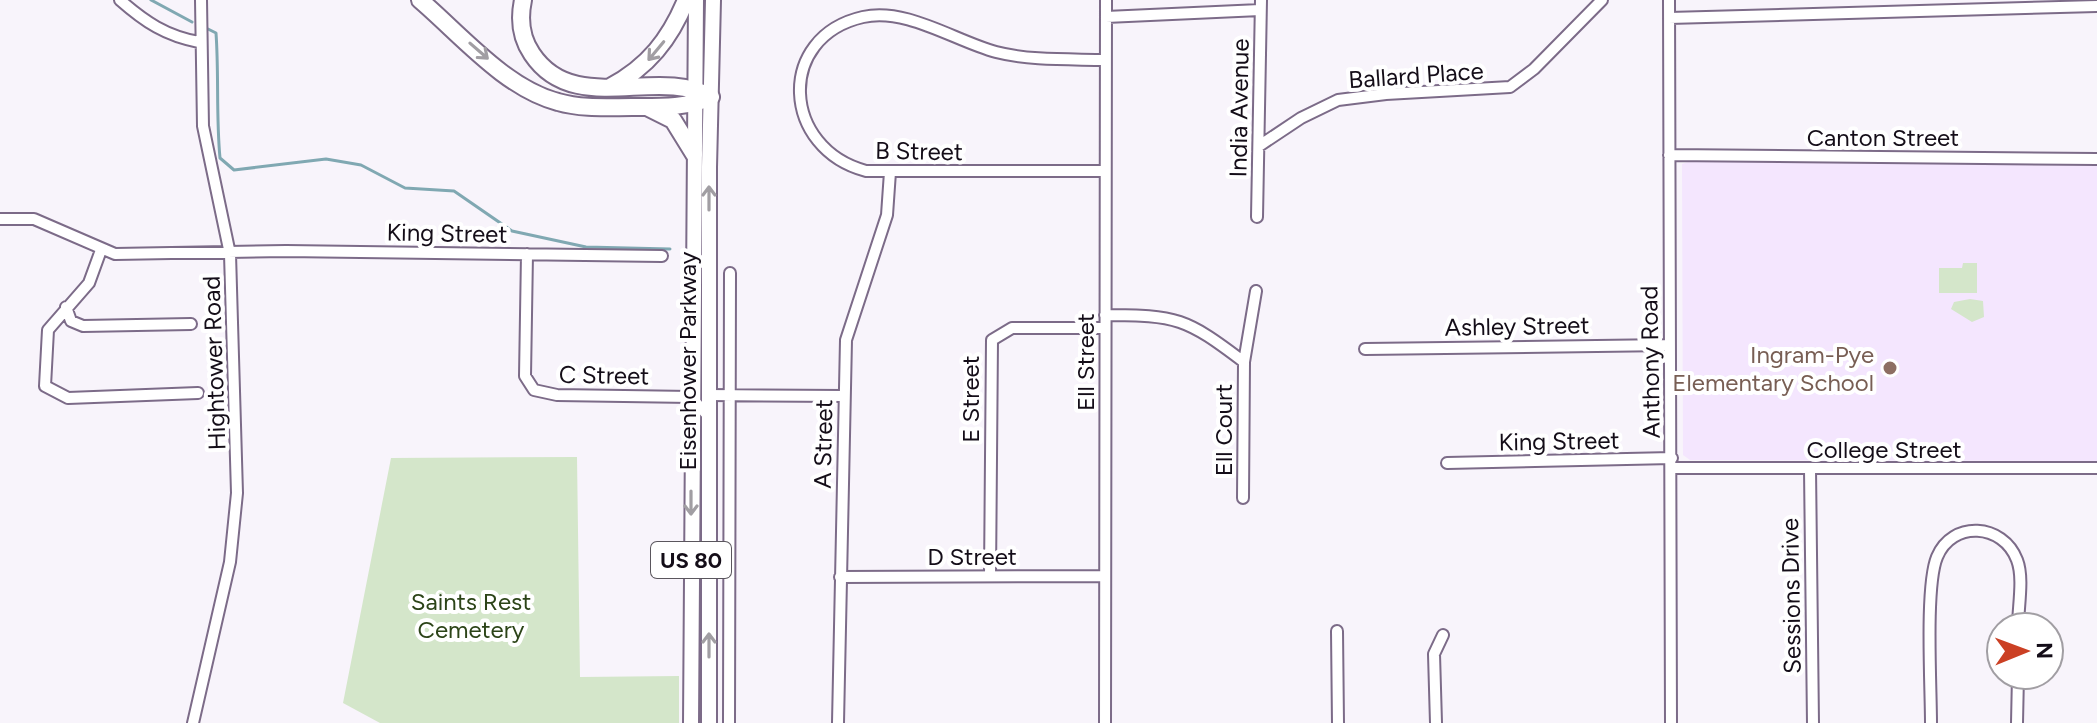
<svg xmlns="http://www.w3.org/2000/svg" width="2097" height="723" font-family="Figtree,sans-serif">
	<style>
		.built { fill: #f4e6fe }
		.green { fill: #d4e6ca }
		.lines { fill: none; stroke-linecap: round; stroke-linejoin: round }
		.stream { stroke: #80a8b2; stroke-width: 3 }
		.minor-casing { stroke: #7c6b88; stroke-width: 14 }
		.major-casing { stroke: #7c6b88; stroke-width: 18 }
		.highway-casing { stroke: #7c6b88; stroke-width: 20 }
		.minor { stroke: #fff; stroke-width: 10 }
		.major { stroke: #fff; stroke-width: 14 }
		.highway { stroke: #fff; stroke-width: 16 }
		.oneway { stroke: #a19ea3 }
		.education-dot { fill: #8d6e63; stroke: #fff; stroke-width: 3 }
		.labels { text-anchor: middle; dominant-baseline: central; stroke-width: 8; stroke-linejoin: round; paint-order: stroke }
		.shield { fill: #fff; stroke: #5a565d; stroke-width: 2 }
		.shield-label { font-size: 22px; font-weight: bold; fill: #140d18 }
		.street-label { font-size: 24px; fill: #140d18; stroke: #fff }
		.education-label { font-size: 24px; fill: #785e54; stroke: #fff; text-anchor: end }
		.park-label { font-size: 24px; fill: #2c4418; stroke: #fff }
	</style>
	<rect width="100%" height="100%" fill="#f8f4fb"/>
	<!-- built -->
	<path class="built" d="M1691 161 2097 166V461L1690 460 1683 455 1682 172V164Z"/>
	<!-- green -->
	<path class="green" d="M1963 263H1977V293H1939V268H1962Z
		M1970 299 1983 301 1984 317 1972 322 1951 309 1954 302Z
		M577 457 580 677 679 676V723H380L343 703 391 458Z"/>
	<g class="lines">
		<!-- stream -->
		<path class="stream" d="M151 0 192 22
			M208 29 216 33C219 75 216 116 220 158L234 170 326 159 361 165 405 188 454 191 512 231 586 247 670 249"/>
		<defs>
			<path id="minor" d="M120 0C145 22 166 36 199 42
				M1669 0 1671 723
				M1106 17 1260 10
				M1669 18 2097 6
				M1259 146 1301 118 1338 100 1386 94 1510 87 1534 69 1602 0
				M1669 155 2097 159
				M1104 171H866C782 149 775 37 863 17 906 7 955 41 996 52 1031 61 1070 59 1105 60
				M1257 217 1261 0
				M0 219H34L115 254 286 251 662 256
				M101 250 89 283 48 330 45 386 68 398 198 393
				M527 254 525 376 534 390 557 395 691 397 708 416
				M66 307 71 321 83 326 191 324
				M1105 315C1177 315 1186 318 1244 362L1243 498
				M1365 349 1669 345
				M1244 362 1256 291
				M707 395 844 396
				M1447 463 1672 458
				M1672 468H2097
				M1810 469 1813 723
				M990 576 992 340 1012 328H1104
				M840 577 1105 576
				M1337 631 1338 723
				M193 723 230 562 237 493 230 254 203 126 201 0
				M729 723 730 273
				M838 723 846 340 887 215 890 172
				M1105 723 1106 0
				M1436 723 1434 654 1443 635
				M1931 723C1931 686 1925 586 1937 557 1952 520 2003 523 2017 560 2024 578 2018 607 2018 627
				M2017 723 2018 675"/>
			<path id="major" d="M691 723 696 0
				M709 723V167L713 0"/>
			<path id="highway" d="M420 0C461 35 505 88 558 102 582 109 608 107 632 107 659 107 687 108 711 97
				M523 0C519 19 521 38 532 54 574 117 657 66 711 97
				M610 87C648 67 670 39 686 0
				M649 108 673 120 694 154"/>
		</defs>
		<!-- minor casing -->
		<use href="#minor" class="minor-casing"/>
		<!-- major casing -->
		<use href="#major" class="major-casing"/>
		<!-- highway casing -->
		<use href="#highway" class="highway-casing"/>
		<!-- minor -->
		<use href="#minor" class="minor"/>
		<!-- major -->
		<use href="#major" class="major"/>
		<!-- highway -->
		<use href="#highway" class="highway"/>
	</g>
	<!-- one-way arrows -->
	<defs><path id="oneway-shaft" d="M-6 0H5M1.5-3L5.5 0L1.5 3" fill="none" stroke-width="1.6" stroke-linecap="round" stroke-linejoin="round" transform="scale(2)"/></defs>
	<g class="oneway">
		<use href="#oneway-shaft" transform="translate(479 51) rotate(41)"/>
		<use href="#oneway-shaft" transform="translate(656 51) rotate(130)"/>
		<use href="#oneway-shaft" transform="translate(709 198) rotate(-90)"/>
		<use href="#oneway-shaft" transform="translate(691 503) rotate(90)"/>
		<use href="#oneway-shaft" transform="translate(709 645) rotate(-90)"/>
	</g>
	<!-- markers -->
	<circle class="education-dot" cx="1890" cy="368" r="8"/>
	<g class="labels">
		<!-- shield labels -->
		<rect class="shield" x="651" y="542" width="80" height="36" rx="6"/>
		<g class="shield-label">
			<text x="691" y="560">US 80</text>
		</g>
		<!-- street labels -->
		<g class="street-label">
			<text transform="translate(1416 75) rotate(-4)">Ballard Place</text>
			<text transform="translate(1239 108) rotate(-89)">India Avenue</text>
			<text x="1883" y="137">Canton Street</text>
			<text transform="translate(919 151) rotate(1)">B Street</text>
			<text transform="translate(447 233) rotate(1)">King Street</text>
			<text transform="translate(1517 326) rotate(-1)">Ashley Street</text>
			<text transform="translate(687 361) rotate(-90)">Eisenhower Parkway</text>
			<text transform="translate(1085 362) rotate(-90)">Ell Street</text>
			<text transform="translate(1650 362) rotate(-91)">Anthony Road</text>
			<text transform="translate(214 363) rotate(-92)">Hightower Road</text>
			<text transform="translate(604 375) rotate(1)">C Street</text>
			<text transform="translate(970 399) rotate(-90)">E Street</text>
			<text transform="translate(1223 430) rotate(-90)">Ell Court</text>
			<text transform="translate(1559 441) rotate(-1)">King Street</text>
			<text transform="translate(823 444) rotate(-89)">A Street</text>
			<text x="1884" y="449">College Street</text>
			<text x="972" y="556">D Street</text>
			<text transform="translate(1791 596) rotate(-91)">Sessions Drive</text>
		</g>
		<!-- education labels -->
		<g class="education-label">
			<text x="1874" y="354">Ingram-Pye<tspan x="1874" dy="28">Elementary School</tspan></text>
		</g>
		<!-- park labels -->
		<g class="park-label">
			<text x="471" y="601">Saints Rest<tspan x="471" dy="28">Cemetery</tspan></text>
		</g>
	</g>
	<!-- north arrow -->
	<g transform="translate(2025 651) rotate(89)"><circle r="38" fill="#ffffff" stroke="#a19ea3" stroke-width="2"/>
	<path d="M0-6L14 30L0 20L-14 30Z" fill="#cb4024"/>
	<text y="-12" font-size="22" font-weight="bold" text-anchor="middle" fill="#140d18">N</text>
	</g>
</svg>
